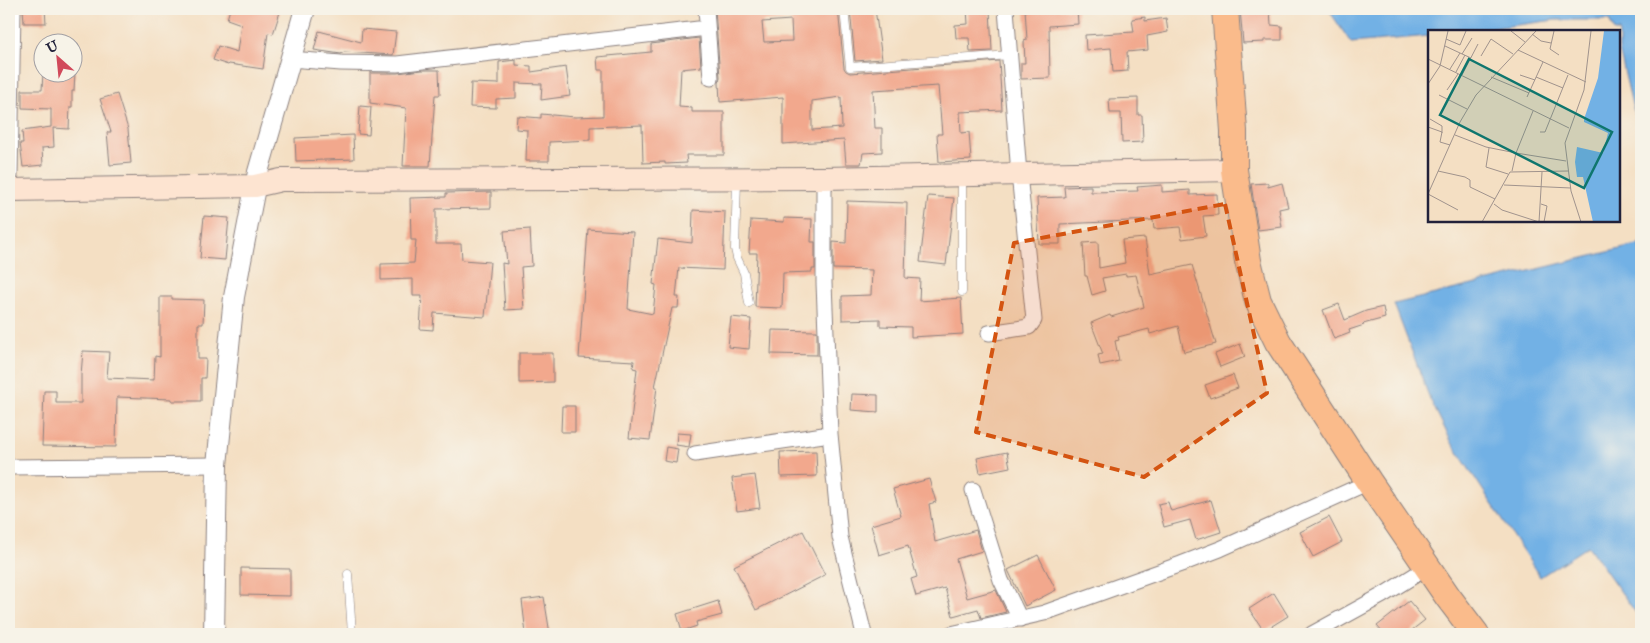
<svg xmlns="http://www.w3.org/2000/svg" width="1650" height="643" font-family="'IM FELL Great Primer',serif">
	<style>
		.water { fill: #72b1e5; stroke: #4a6a90 }
		.building { fill: #f2a88d; fill-rule: evenodd }
		.lines { fill: none; stroke-linecap: round; stroke-linejoin: round }
		.service-casing { stroke: #8b807f; stroke-width: 9 }
		.minor-casing { stroke: #8b807f; stroke-width: 17 }
		.tertiary-casing { stroke: #8b807f; stroke-width: 22 }
		.secondary-casing { stroke: #8b807f; stroke-width: 24 }
		.trunk-casing { stroke: #8b807f; stroke-width: 28 }
		.service { stroke: #fff; stroke-width: 8 }
		.minor { stroke: #fff; stroke-width: 15 }
		.tertiary { stroke: #fff; stroke-width: 20 }
		.secondary { stroke: #fde4d1; stroke-width: 22 }
		.trunk { stroke: #fabb8b; stroke-width: 26 }
		.marked { fill: #d45411; fill-opacity: 0.2; stroke: #d45411; stroke-width: 4; stroke-dasharray: 10 6; stroke-linejoin: round }
		.inset-road { fill: none; stroke: #a0938d; stroke-width: 1 }
		.view { fill: #0f766e; fill-opacity: 0.15; stroke: #0f766e; stroke-width: 2.5 }
		.inset-edge { fill: none; stroke: #22223b; stroke-width: 2.5 }
	</style>
	<rect width="100%" height="100%" fill="#f7f3e8"/>
	<filter id="ink" filterUnits="userSpaceOnUse"><feTurbulence type="fractalNoise" baseFrequency=".02" numOctaves="2"/><feDisplacementMap in="SourceGraphic" scale="10" xChannelSelector="R" yChannelSelector="G"/><feConvolveMatrix kernelMatrix="1 2 1 2 8 2 1 2 1" color-interpolation-filters="sRGB"/></filter>
	<filter id="wash" filterUnits="userSpaceOnUse"><feTurbulence type="fractalNoise" baseFrequency=".0096" numOctaves="4" result="noise"/><feDisplacementMap in="SourceGraphic" scale="20" xChannelSelector="R" yChannelSelector="G"/><feGaussianBlur stdDeviation="1.12" result="paint"/><feColorMatrix in="noise" values="0 0 0 0 0 0 0 0 0 0 0 0 0 0 0 0 0 1.4 0 .05"/><feComposite in="paint" operator="in"/></filter>
	<g filter="url(#wash)">
		<rect width="100%" height="100%" fill="#f4dfc3"/>
		<!-- water -->
		<path class="water" d="M1328 9H1641V143L1619 49V31H1614L1609 20H1555L1471 31H1429V36L1351 43Z
			M1641 244V620L1588 546 1540 577 1452 443 1430 399 1394 304Z"/>
		<g id="blocks">
			<!-- building -->
			<path class="building" d="M23 9H45L46 23H24Z
				M230 9H281L273 34 268 33 263 69 229 64 228 65 213 60 218 46 237 52 241 24 227 19Z
				M715 9H838L844 68 846 71 850 73 999 61 1002 110 960 112 961 133 969 132 971 160 939 162 937 134H942L938 86 873 90 875 128H882V152L863 153 861 164H846L844 140 783 144V97L720 102 719 83 720 77ZM791 20 792 41 764 42 762 22ZM841 97 842 128 812 130V101Z
				M850 9H875L882 59 855 61Z
				M967 9H990L992 51 970 52 969 38H956L955 25 968 24Z
				M1025 9H1077L1078 24 1049 26 1050 78 1021 79V63H1025L1024 41 1027 40Z
				M1240 9H1270L1271 25 1282 26V40H1264V42L1243 43Z
				M1145 17V21L1166 18 1168 32 1147 36 1148 50 1127 52 1128 71 1113 72 1111 48 1086 50 1085 35 1134 32 1132 19Z
				M362 29 396 32 393 55 344 52 341 54 314 50 319 31 361 42Z
				M699 38 701 67 681 69 679 107 692 108V112H724V155H686L687 163 665 164V162L643 163 642 125 590 127V140L549 142V161H526L527 130 516 129 517 116 541 118V114L575 117 603 116V70H598L597 57 651 52V44Z
				M516 60V65L531 66V72L566 67 570 96 541 100 542 84 516 83V98L496 99V108L470 107 471 83 499 84V62Z
				M422 70H439L440 95H435L430 166H403L406 108 370 103V73H397Z
				M43 72H75L74 91H72V107H70L69 129 53 128 54 147 42 148 43 165 23 167 20 143H23L22 131 51 127V109L22 108V90H42Z
				M117 94 128 129 131 163 110 165 107 132H111L100 99Z
				M1138 98V115H1142L1143 142 1122 143 1121 113H1110L1109 99Z
				M360 106 371 107 369 135 358 134Z
				M353 135 354 159 296 161 295 138Z
				M1268 183V187L1282 183 1288 207 1279 209 1282 227 1258 230 1251 184Z
				M1162 185V192L1190 190V195L1217 194 1218 215 1203 216 1206 236 1182 239 1180 227 1154 229 1153 220 1060 224V244H1039L1037 198 1065 197 1064 187 1091 186V192L1138 191 1137 187Z
				M491 192V208L436 209V244H461L462 260 490 262 485 317 434 313 433 330 420 329 422 296H413V279L381 280V264L414 263 416 240H411L410 198 446 197V193Z
				M928 196 954 198 946 265 920 262Z
				M847 201 907 203 905 278 920 279 919 301 961 298 963 334 911 337V327L880 326V319L842 320V296L871 295 872 270 833 269V242L846 243Z
				M693 210 725 212 723 270 679 268 676 297H679L678 308H672L655 387H657L650 440 629 438 637 369 633 368 634 361 579 358 588 229 633 232 628 309 653 314 656 285 653 284 658 239 692 243Z
				M204 216 229 218 225 260 200 258Z
				M784 218 812 219 811 242H815V269H812V272L783 273 782 308 755 307 757 253H749L751 220 784 222Z
				M530 229 532 266 521 267 524 309 505 310 502 263 507 264 504 231Z
				M1145 238 1150 274 1192 265 1216 344 1184 352 1178 326 1150 334 1149 329 1118 337 1119 340 1115 341 1119 361 1100 365 1098 355 1103 354 1091 323 1110 315 1111 317 1144 307 1136 275 1126 276V274L1102 278 1105 291 1092 295 1087 276H1085L1083 243 1098 242 1099 268 1125 263 1122 240Z
				M160 297H172V299L204 300 203 324H198V359H206L205 378H201V401H172V399L117 397 116 447 42 446 44 391H56V403H81V375L83 351 109 352 107 378 154 380 155 356 160 357Z
				M1339 304 1345 320 1366 311 1383 307 1385 318 1363 324 1364 325 1349 330 1350 333 1334 339 1323 310Z
				M731 317 751 319 749 349 728 347Z
				M772 330 817 331V355L771 354Z
				M1240 344 1245 357 1220 367 1215 354Z
				M519 353H553V382L519 383Z
				M1233 375 1238 388 1210 398 1205 385Z
				M852 394 878 395V412L851 410Z
				M562 406H575V432H561Z
				M677 433 691 434 689 447 676 445Z
				M666 447 678 449 676 463 664 461Z
				M816 451 817 476 781 477 780 452Z
				M1007 452 1010 467 980 473 977 458Z
				M755 475 760 508 737 511 732 478Z
				M929 479 936 502 929 504 935 542 976 530 982 551 956 559 967 598 996 590 1006 612 981 618 978 609 953 616 945 588 916 596 911 579 917 577 908 546 879 555 871 525 901 516 893 489Z
				M1211 500 1221 532 1196 540 1190 520 1164 527 1158 504 1168 502 1171 511Z
				M1329 517 1342 542 1313 557 1300 532Z
				M803 531 825 575 756 610 734 566Z
				M1038 555 1056 590 1025 606 1008 570Z
				M241 568 290 569V596L241 595Z
				M1274 593 1288 616 1264 631 1249 609Z
				M544 597 550 634H526L522 600Z
				M718 601 722 615 696 622 697 626 682 631 677 614Z
				M1409 601 1425 620 1407 634H1384L1377 626Z"/>
		</g>
	</g>
	<g filter="url(#ink)">
		<use href="#blocks" fill-opacity="0" stroke="#8b807f" stroke-width="1"/>
		<g class="lines">
			<defs>
				<path id="service" d="M844 9 850 67 1010 55
					M962 177V292
					M737 180 735 249 737 258 744 273 749 303
					M348 574 352 634"/>
				<path id="minor" d="M706 9 711 78
					M290 59 341 63 397 64 707 28
					M10 176 13 9
					M824 178V283L830 434 840 537 864 634
					M989 333 1029 327 1034 320 1019 174 1006 9
					M695 454 830 434
					M9 467 217 465
					M973 490 1001 580 1020 619
					M951 634 1044 613 1181 564 1220 549 1369 482
					M1312 634 1383 595 1428 567"/>
				<path id="tertiary" d="M214 634 217 465 234 297 258 172 305 9"/>
				<path id="secondary" d="M9 190 255 186 281 180 824 178 1234 170"/>
				<path id="trunk" d="M1225 9 1234 131V170L1248 261 1258 301 1278 342 1369 482 1448 597 1476 634"/>
			</defs>
			<!-- service casing -->
			<use href="#service" class="service-casing"/>
			<!-- minor casing -->
			<use href="#minor" class="minor-casing"/>
			<!-- tertiary casing -->
			<use href="#tertiary" class="tertiary-casing"/>
			<!-- secondary casing -->
			<use href="#secondary" class="secondary-casing"/>
			<!-- trunk casing -->
			<use href="#trunk" class="trunk-casing"/>
			<!-- service -->
			<use href="#service" class="service"/>
			<!-- minor -->
			<use href="#minor" class="minor"/>
			<!-- tertiary -->
			<use href="#tertiary" class="tertiary"/>
			<!-- secondary -->
			<use href="#secondary" class="secondary"/>
			<!-- trunk -->
			<use href="#trunk" class="trunk"/>
		</g>
	</g>
	<!-- marked area -->
	<path class="marked" d="M1225 204 1267 393 1144 477 976 432 1014 243Z"/>
	<!-- overview -->
	<g transform="translate(1428 30)">
		<rect width="192" height="192" fill="#f4dfc3"/>
		<path d="M176 1H192V192H165L155 147H149L147 132 149 117 175 123 180 103 156 92V89L170 48Z" fill="#72b1e5"/>
		<path class="inset-road" d="M83 1 97 12M126 1 122 19 131 25M104 4 113 11 123 13M18 9 32 15 38 1M17 16 32 23M90 20 158 52M34 24 44 8M53 26 63 9 85 24M0 29 141 98M22 39 32 23 43 28M28 42 37 25M34 45 50 14M92 45 107 50M63 47 101 63M108 47 135 58M0 54 12 36 20 1M19 60 30 44M11 65 39 79M99 67 115 32M2 89 14 96V103M0 97 14 102 12 112 22 115M112 102H117L140 45M27 105 58 117 88 123 105 81M61 118 58 137 80 144M10 141 37 147 42 150V157L67 169M84 141 88 123 138 131M76 155 143 158M66 174 74 180 111 192M113 174 119 176 116 192M30 180 0 164 32 92 48 65 108 1M54 192 82 142 140 141M111 192 114 142M153 192 143 161 137 113 156 60 163 1"/>
		<path class="view" d="M41 29 184 102 156 158 12 85Z"/>
		<rect width="192" height="192" class="inset-edge"/>
	</g>
	<!-- margin -->
	<rect width="1650" height="643" fill="none" stroke="#f7f3e8" stroke-width="30"/>
	<!-- north arrow -->
	<g transform="translate(58 58) rotate(333)"><circle r="24" fill="#f7f3e8" stroke="#a29fa3"/>
	<path d="M0-4L9 19L0 12L-9 19Z" fill="#d1495b"/>
	<text y="-8" font-size="14" font-weight="bold" text-anchor="middle" fill="#22223b">U</text>
	</g>
</svg>
